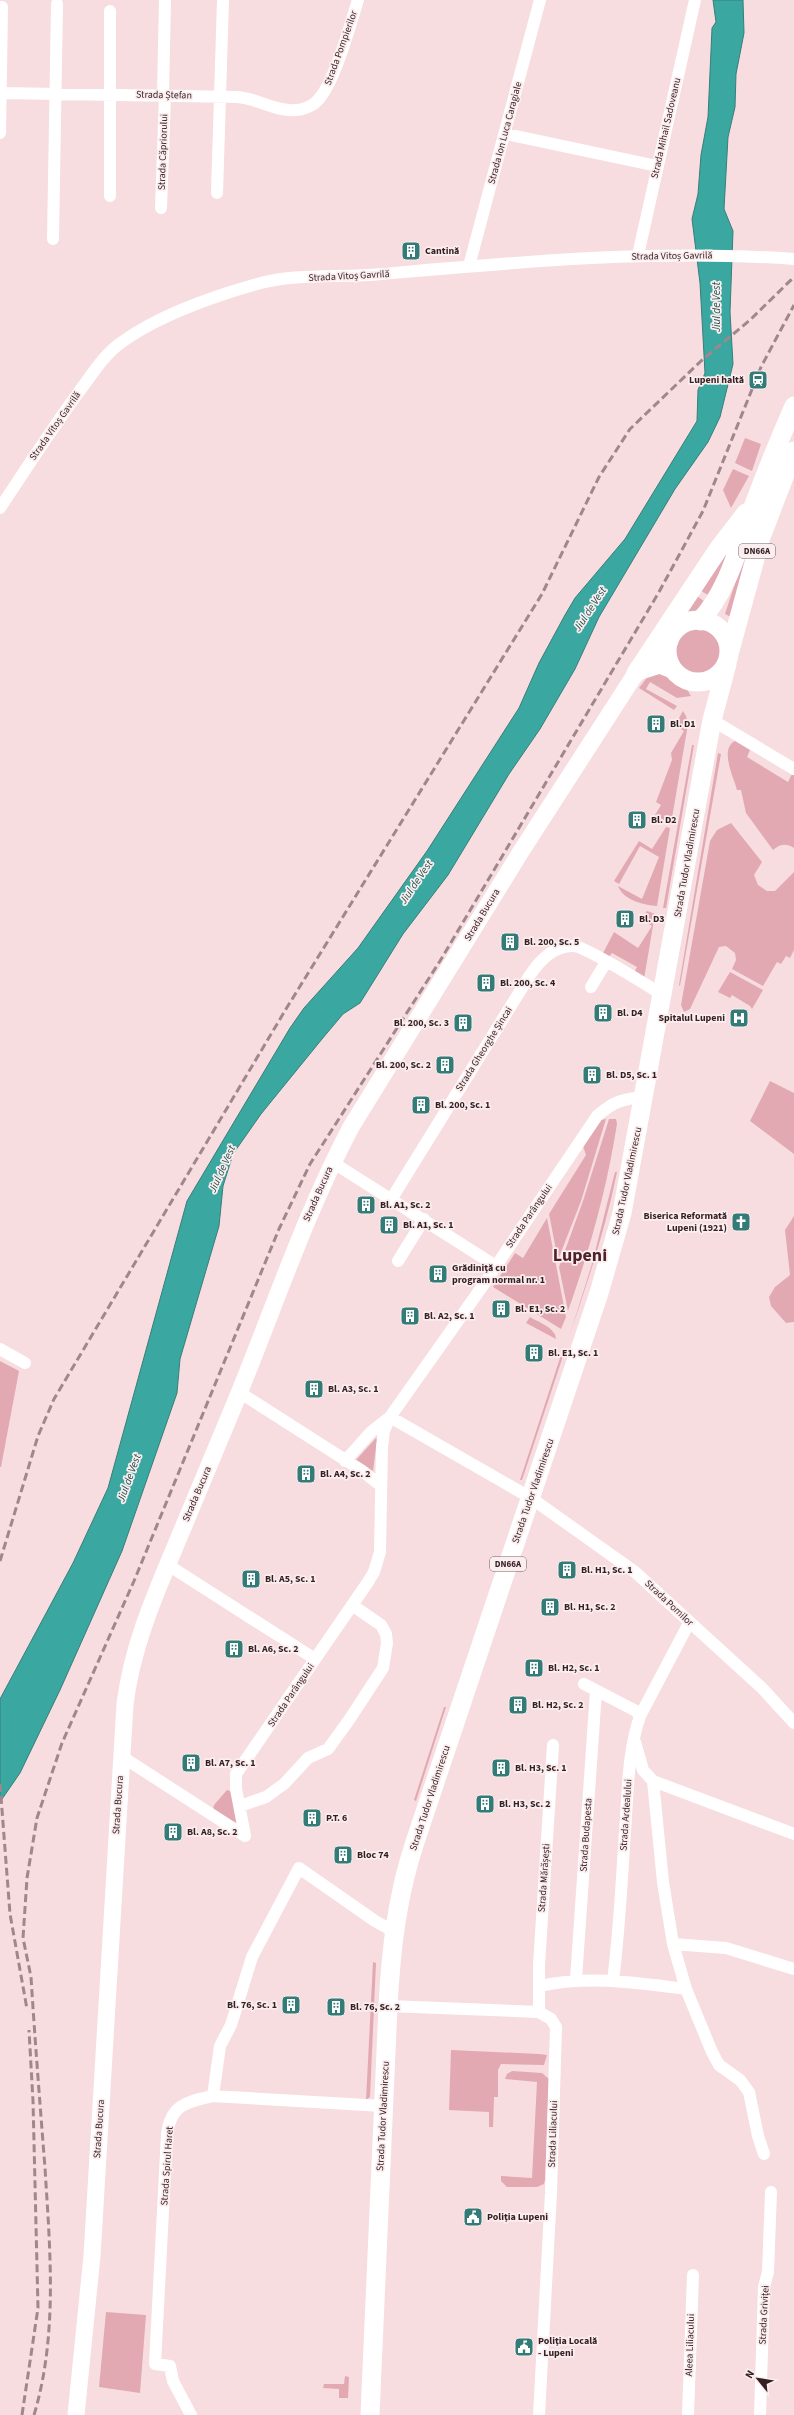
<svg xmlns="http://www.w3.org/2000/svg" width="794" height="2415" font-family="'Source Sans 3',sans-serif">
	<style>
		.green { fill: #e2a9b2 }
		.water { fill: #3aa7a0; stroke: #397e7a }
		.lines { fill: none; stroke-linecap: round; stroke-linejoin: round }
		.minor { stroke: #fff; stroke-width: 12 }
		.secondary { stroke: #fff; stroke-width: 17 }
		.primary { stroke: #fff; stroke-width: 19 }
		.rail { stroke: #a0878b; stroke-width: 3; stroke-dasharray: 8 4; stroke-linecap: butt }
		.labels { text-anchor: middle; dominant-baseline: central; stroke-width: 3.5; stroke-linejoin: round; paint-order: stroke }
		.shield { fill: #fbeeef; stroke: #715d60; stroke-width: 1 }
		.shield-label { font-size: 9px; font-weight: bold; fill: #361f23 }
		.street-label { font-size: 10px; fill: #361f23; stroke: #fbeeef }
		.poi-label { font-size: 10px; font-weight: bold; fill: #361f23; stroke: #fbeeef; text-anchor: start }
		.water-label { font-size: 11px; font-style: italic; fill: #24524f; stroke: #fbeeef }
		.town-label { font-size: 18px; font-weight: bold; fill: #4f1f2a; stroke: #fbeeef }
	</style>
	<rect width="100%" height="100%" fill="#f7dde0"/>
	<!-- green -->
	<path class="green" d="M745 438 761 444 752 471 735 463Z
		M733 469 749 476 731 508 723 490Z
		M754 525 731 617 725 614Z
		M734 538 712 594 695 612 682 618 694 594 704 601 708 595 698 589Z
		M672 651a26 26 0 1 1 52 0a26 26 0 1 1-52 0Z
		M652 671C670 676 682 679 691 696L677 698 650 682 646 689 677 706 674 710 639 688Z
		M683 711 686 716 688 724 671 824 655 815 661 805 656 802 672 760 671 753 684 731 675 725Z
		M735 741 750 750 747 757 788 782 792 774 794 775V848C786 843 780 844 773 850L746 813 741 790H737C734 778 719 749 735 741Z
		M692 745H694L666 908H663Z
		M718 753 721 754 680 986 679 985Z
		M731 823 762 862 754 875 758 885 767 891H775L794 872V950L790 958 786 956 781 964 777 962 763 986 732 969 736 960 735 953 726 946 719 947 690 1009 684 1012 681 1005 710 841 717 830Z
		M666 827 670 828 657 906C644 905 623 900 618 886L642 899 659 857 640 846 619 884 614 881 639 841 652 849Z
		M647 911 655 914 644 979 634 973 637 967 612 953 609 957 603 953 614 932 638 948 652 926 641 919Z
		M730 972 763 990 752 1009 750 1006 732 995 730 998 718 992Z
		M770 1081 794 1093V1154L750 1121Z
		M606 1119 581 1201 558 1260 549 1214 586 1155 583 1146 601 1120Z
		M609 1119H616L617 1124C607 1188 590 1249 568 1311L559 1267 583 1201Z
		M615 1172H617C606 1227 588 1281 570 1334L592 1264Z
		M794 1216V1322L786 1323 771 1306 769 1297 775 1287 790 1275 785 1230Z
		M547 1218 566 1317 561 1329 493 1287 515 1253 523 1258Z
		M530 1317C538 1322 556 1328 556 1339L526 1323Z
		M562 1352 564 1353 522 1480H520Z
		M0 1361 19 1371 1 1467H0Z
		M376 1438 377 1440 373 1471 356 1460Z
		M444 1707H446L416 1801 414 1800Z
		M227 1790 233 1792 238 1824 213 1810 214 1805Z
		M373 1962 376 1963 370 2097 366 2100Z
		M451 2050 539 2054 547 2055 544 2065 501 2064 498 2070V2097H494L493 2127H489V2112L449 2110Z
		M512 2071 542 2073 549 2079 545 2180 544 2184 537 2187H507L501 2181V2176L532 2178 537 2082 505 2079 507 2074Z
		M106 2312 146 2315 140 2393 99 2387Z
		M345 2376 349 2377 348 2398H339V2389L323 2388 324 2384H344Z"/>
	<!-- water -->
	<path class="water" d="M713 0H743L744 33 736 74 735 107 728 137 724 209 733 231 730 312 733 364 720 417 708 442 675 489 599 617 575 669 540 729 509 774 448 875 403 934 360 1003 343 1014 322 1039 261 1114 233 1154 223 1186 219 1226 180 1359 177 1393 122 1551 60 1690 20 1773 0 1802V1699L73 1563 108 1488 187 1201 290 1028 304 1008 358 948 427 851 519 708 539 663 565 615 575 598 625 539 697 421 698 390 705 373 700 283 692 219 698 194 701 155 708 117 712 28 716 22Z"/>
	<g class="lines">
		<!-- minor -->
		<path class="minor" d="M110 11V196
			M0 93 237 97C257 98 276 112 296 110 302 110 312 106 316 102 334 86 350 25 358 0
			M163 95 165 0
			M0 133 2 7
			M506 134 657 166
			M217 193 223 0
			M161 208 165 95
			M53 239 57 4
			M638 255 695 0
			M469 266 540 0
			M0 508C26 469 51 430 78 393 92 375 103 355 122 342 158 316 214 296 257 284 295 273 342 278 382 274 519 262 657 249 794 259
			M712 720 794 769
			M591 987 606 962
			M332 1162 496 1266
			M392 1198 530 975C540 960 554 945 574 946 587 947 648 986 663 995
			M398 1261 424 1219
			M0 1349 25 1363
			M239 1392 361 1470 380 1485
			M345 1461 371 1432 390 1417 531 1498 635 1572 762 1688 794 1723
			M168 1565 315 1659
			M584 1684 636 1711 640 1716C629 1748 628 1783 626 1817 622 1872 620 1926 613 1981
			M640 1716 689 1623
			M635 1742 643 1770 653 1781 794 1834
			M121 1756 245 1836
			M653 1781 663 1882 673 1944 686 1989 712 2052 719 2065 740 2080 749 2092 758 2136 764 2154
			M240 1806 266 1797 284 1784 308 1758 328 1749 349 1720 383 1668 387 1643 386 1634 381 1625 352 1605
			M245 1836 236 1789V1774L368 1582 374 1572 380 1552 382 1447 384 1431 390 1417 484 1284 597 1116C614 1101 623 1099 644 1097
			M673 1944 726 1948 794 1969
			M576 1979 596 1691
			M540 1986C589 1975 637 1983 686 1989
			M388 2006 539 2012 551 2019 556 2027 551 2193 539 2415
			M539 2012V1965L553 1745
			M213 2096 220 2046 231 2025 252 1957 299 1868 375 1921 393 1931
			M191 2415 173 2381 170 2366 155 2364 167 2134C171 2104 187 2102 213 2096L383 2106
			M688 2415 693 2275
			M760 2415 764 2287 768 2272 771 2192"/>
		<!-- secondary -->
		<path class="secondary" d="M638 672 660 665 675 671
			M76 2415 92 2256 125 1704C132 1648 153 1599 175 1547 195 1499 215 1451 235 1403 273 1311 304 1216 351 1127L520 853 636 673 670 641"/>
		<!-- primary -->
		<path class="primary" d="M667 651a31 31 0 1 1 62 0a31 31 0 1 1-62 0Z
			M700 621C730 588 739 543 755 502 767 470 780 438 794 406
			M729 654 761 537 794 451
			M636 673 719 548 746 513
			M370 2415 388 2006C391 1949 397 1896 415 1842L599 1293 622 1213 712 720 727 664"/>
		<!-- rail -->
		<path class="rail" d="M0 1561 38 1436 54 1399 286 1009 542 594 599 477 630 429 701 361 750 320 794 277
			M0 1784 10 1914 27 2009
			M22 2415 38 2308 33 2101 29 2030
			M34 2415C58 2335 50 2250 45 2168 40 2104 35 2041 31 1977L23 1938 27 1878 37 1818 62 1743 134 1581 279 1229 310 1164 440 961 659 592 703 511 761 367 794 305"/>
	</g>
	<!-- icons -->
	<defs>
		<symbol id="building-square" viewBox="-11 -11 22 22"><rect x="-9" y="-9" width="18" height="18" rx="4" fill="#337b76" stroke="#fbeeef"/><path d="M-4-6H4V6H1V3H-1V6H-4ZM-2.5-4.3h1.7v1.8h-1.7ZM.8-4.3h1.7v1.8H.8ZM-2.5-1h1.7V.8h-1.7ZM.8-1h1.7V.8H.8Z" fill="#fff"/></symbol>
		<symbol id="station-square" viewBox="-11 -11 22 22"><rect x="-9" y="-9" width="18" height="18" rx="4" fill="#337b76" stroke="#fbeeef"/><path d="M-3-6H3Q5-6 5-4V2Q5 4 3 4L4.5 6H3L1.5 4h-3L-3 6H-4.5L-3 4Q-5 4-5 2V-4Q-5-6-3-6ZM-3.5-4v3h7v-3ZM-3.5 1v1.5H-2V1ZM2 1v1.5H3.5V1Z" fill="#fff"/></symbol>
		<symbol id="hospital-square" viewBox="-11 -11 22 22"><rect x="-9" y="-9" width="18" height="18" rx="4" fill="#337b76" stroke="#fbeeef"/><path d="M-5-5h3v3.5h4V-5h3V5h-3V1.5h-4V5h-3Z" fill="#fff"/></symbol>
		<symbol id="church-square" viewBox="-11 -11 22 22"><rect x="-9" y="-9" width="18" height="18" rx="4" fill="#337b76" stroke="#fbeeef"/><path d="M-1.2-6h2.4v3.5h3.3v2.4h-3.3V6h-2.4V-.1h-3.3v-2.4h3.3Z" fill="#fff"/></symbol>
		<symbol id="civic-square" viewBox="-11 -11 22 22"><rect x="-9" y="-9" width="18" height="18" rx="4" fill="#337b76" stroke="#fbeeef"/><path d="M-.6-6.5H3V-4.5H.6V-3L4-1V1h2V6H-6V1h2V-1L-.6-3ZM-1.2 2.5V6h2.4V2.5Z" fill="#fff"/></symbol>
	</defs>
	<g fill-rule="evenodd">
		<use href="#building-square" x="400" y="240" width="22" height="22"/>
		<use href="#station-square" x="747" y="369" width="22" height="22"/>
		<use href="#building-square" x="645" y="713" width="22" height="22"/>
		<use href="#building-square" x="626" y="809" width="22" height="22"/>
		<use href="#building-square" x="614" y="908" width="22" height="22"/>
		<use href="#building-square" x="499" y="931" width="22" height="22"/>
		<use href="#building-square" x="475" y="972" width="22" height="22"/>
		<use href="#building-square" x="592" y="1002" width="22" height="22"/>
		<use href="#hospital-square" x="728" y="1007" width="22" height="22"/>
		<use href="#building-square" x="452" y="1012" width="22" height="22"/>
		<use href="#building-square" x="434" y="1054" width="22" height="22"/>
		<use href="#building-square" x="581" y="1064" width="22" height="22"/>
		<use href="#building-square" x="410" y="1094" width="22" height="22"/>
		<use href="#building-square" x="355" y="1194" width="22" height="22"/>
		<use href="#church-square" x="730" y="1211" width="22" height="22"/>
		<use href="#building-square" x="378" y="1214" width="22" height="22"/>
		<use href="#building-square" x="427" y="1263" width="22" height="22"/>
		<use href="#building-square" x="490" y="1298" width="22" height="22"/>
		<use href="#building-square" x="399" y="1305" width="22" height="22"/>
		<use href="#building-square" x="523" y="1342" width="22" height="22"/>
		<use href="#building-square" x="303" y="1378" width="22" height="22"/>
		<use href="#building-square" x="295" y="1463" width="22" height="22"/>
		<use href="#building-square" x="556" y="1559" width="22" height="22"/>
		<use href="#building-square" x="240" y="1568" width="22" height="22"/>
		<use href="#building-square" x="539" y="1596" width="22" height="22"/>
		<use href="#building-square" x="223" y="1638" width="22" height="22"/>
		<use href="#building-square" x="523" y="1657" width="22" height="22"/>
		<use href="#building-square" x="507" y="1694" width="22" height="22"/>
		<use href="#building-square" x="180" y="1752" width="22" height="22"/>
		<use href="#building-square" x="490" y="1757" width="22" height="22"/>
		<use href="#building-square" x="474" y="1793" width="22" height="22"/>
		<use href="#building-square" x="301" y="1807" width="22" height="22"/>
		<use href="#building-square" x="162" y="1821" width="22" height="22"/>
		<use href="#building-square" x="332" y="1844" width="22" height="22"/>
		<use href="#building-square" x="280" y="1994" width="22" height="22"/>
		<use href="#building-square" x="325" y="1996" width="22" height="22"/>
		<use href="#civic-square" x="462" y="2206" width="22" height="22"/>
		<use href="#civic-square" x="513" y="2336" width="22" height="22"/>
	</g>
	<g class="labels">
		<!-- shield labels -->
		<g class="shield">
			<rect x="739" y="544" width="36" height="14" rx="3"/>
			<rect x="490" y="1557" width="36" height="14" rx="3"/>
		</g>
		<g class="shield-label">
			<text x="757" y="551">DN66A</text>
			<text x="508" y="1564">DN66A</text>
		</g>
		<!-- street labels -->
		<g class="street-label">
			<text transform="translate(341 48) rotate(-70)">Strada Pompierilor</text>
			<text transform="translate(164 95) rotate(1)">Strada Ștefan</text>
			<text transform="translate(666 128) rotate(-77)">Strada Mihail Sadoveanu</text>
			<text transform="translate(505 133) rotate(-75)">Strada Ion Luca Caragiale</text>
			<text transform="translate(163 152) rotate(-88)">Strada Căpriorului</text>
			<text transform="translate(672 256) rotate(-1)">Strada Vitoș Gavrilă</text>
			<text transform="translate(349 276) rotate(-3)">Strada Vitoș Gavrilă</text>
			<text transform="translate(55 426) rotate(-55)">Strada Vitoș Gavrilă</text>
			<text transform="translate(687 863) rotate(-80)">Strada Tudor Vladimirescu</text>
			<text transform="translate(482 915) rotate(-59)">Strada Bucura</text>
			<text transform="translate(484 1049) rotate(-58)">Strada Gheorghe Șincai</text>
			<text transform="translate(627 1181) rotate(-78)">Strada Tudor Vladimirescu</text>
			<text transform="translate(318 1194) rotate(-66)">Strada Bucura</text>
			<text transform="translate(529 1216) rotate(-56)">Strada Parângului</text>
			<text transform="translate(533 1491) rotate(-71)">Strada Tudor Vladimirescu</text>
			<text transform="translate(197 1494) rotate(-67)">Strada Bucura</text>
			<text transform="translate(669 1603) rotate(43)">Strada Pomilor</text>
			<text transform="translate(291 1695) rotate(-56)">Strada Parângului</text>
			<text transform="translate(430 1798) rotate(-72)">Strada Tudor Vladimirescu</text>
			<text transform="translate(118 1805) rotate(-86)">Strada Bucura</text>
			<text transform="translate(626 1815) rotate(-86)">Strada Ardealului</text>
			<text transform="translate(586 1835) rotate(-86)">Strada Budapesta</text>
			<text transform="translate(544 1878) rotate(-86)">Strada Mărășești</text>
			<text transform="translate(383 2116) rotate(-87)">Strada Tudor Vladimirescu</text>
			<text transform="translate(99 2129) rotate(-86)">Strada Bucura</text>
			<text transform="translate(553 2134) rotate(-88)">Strada Liliacului</text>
			<text transform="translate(167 2166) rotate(-86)">Strada Spirul Haret</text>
			<text transform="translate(764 2315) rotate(-87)">Strada Griviţei</text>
			<text transform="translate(690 2345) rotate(-88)">Aleea Liliacului</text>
		</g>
		<!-- poi labels -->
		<g class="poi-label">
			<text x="425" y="251">Cantină</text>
			<text x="744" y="380" text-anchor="end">Lupeni haltă</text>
			<text x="670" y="724">Bl. D1</text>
			<text x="651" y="820">Bl. D2</text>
			<text x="639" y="919">Bl. D3</text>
			<text x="524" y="942">Bl. 200, Sc. 5</text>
			<text x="500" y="983">Bl. 200, Sc. 4</text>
			<text x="617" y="1013">Bl. D4</text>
			<text x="725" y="1018" text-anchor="end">Spitalul Lupeni</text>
			<text x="449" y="1023" text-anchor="end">Bl. 200, Sc. 3</text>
			<text x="431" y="1065" text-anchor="end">Bl. 200, Sc. 2</text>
			<text x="606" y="1075">Bl. D5, Sc. 1</text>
			<text x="435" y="1105">Bl. 200, Sc. 1</text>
			<text x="380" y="1205">Bl. A1, Sc. 2</text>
			<text x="727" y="1216" text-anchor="end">Biserica Reformată<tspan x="727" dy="12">Lupeni (1921)</tspan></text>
			<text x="403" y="1225">Bl. A1, Sc. 1</text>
			<text x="452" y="1268">Grădiniță cu<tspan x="452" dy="12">program normal nr. 1</tspan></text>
			<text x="515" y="1309">Bl. E1, Sc. 2</text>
			<text x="424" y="1316">Bl. A2, Sc. 1</text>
			<text x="548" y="1353">Bl. E1, Sc. 1</text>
			<text x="328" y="1389">Bl. A3, Sc. 1</text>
			<text x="320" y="1474">Bl. A4, Sc. 2</text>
			<text x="581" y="1570">Bl. H1, Sc. 1</text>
			<text x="265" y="1579">Bl. A5, Sc. 1</text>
			<text x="564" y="1607">Bl. H1, Sc. 2</text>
			<text x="248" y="1649">Bl. A6, Sc. 2</text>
			<text x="548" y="1668">Bl. H2, Sc. 1</text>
			<text x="532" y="1705">Bl. H2, Sc. 2</text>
			<text x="205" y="1763">Bl. A7, Sc. 1</text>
			<text x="515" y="1768">Bl. H3, Sc. 1</text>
			<text x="499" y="1804">Bl. H3, Sc. 2</text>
			<text x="326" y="1818">P.T. 6</text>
			<text x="187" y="1832">Bl. A8, Sc. 2</text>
			<text x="357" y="1855">Bloc 74</text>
			<text x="277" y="2005" text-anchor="end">Bl. 76, Sc. 1</text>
			<text x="350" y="2007">Bl. 76, Sc. 2</text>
			<text x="487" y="2217">Poliția Lupeni</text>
			<text x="538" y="2341">Poliția Locală<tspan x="538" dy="12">- Lupeni</tspan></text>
		</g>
		<!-- water labels -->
		<g class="water-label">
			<text transform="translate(716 307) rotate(-90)">Jiul de Vest</text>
			<text transform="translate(590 609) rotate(-57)">Jiul de Vest</text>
			<text transform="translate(416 882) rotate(-56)">Jiul de Vest</text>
			<text transform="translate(222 1169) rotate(-66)">Jiul de Vest</text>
			<text transform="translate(129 1478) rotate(-70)">Jiul de Vest</text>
		</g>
		<!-- town labels -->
		<g class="town-label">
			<text x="580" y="1255">Lupeni</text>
		</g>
	</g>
	<!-- north arrow -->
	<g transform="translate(758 2379) rotate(300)" stroke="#fbeeef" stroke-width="3" paint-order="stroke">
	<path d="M0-3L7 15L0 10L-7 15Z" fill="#361f23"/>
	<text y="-6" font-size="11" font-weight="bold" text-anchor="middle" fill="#361f23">N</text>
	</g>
</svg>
